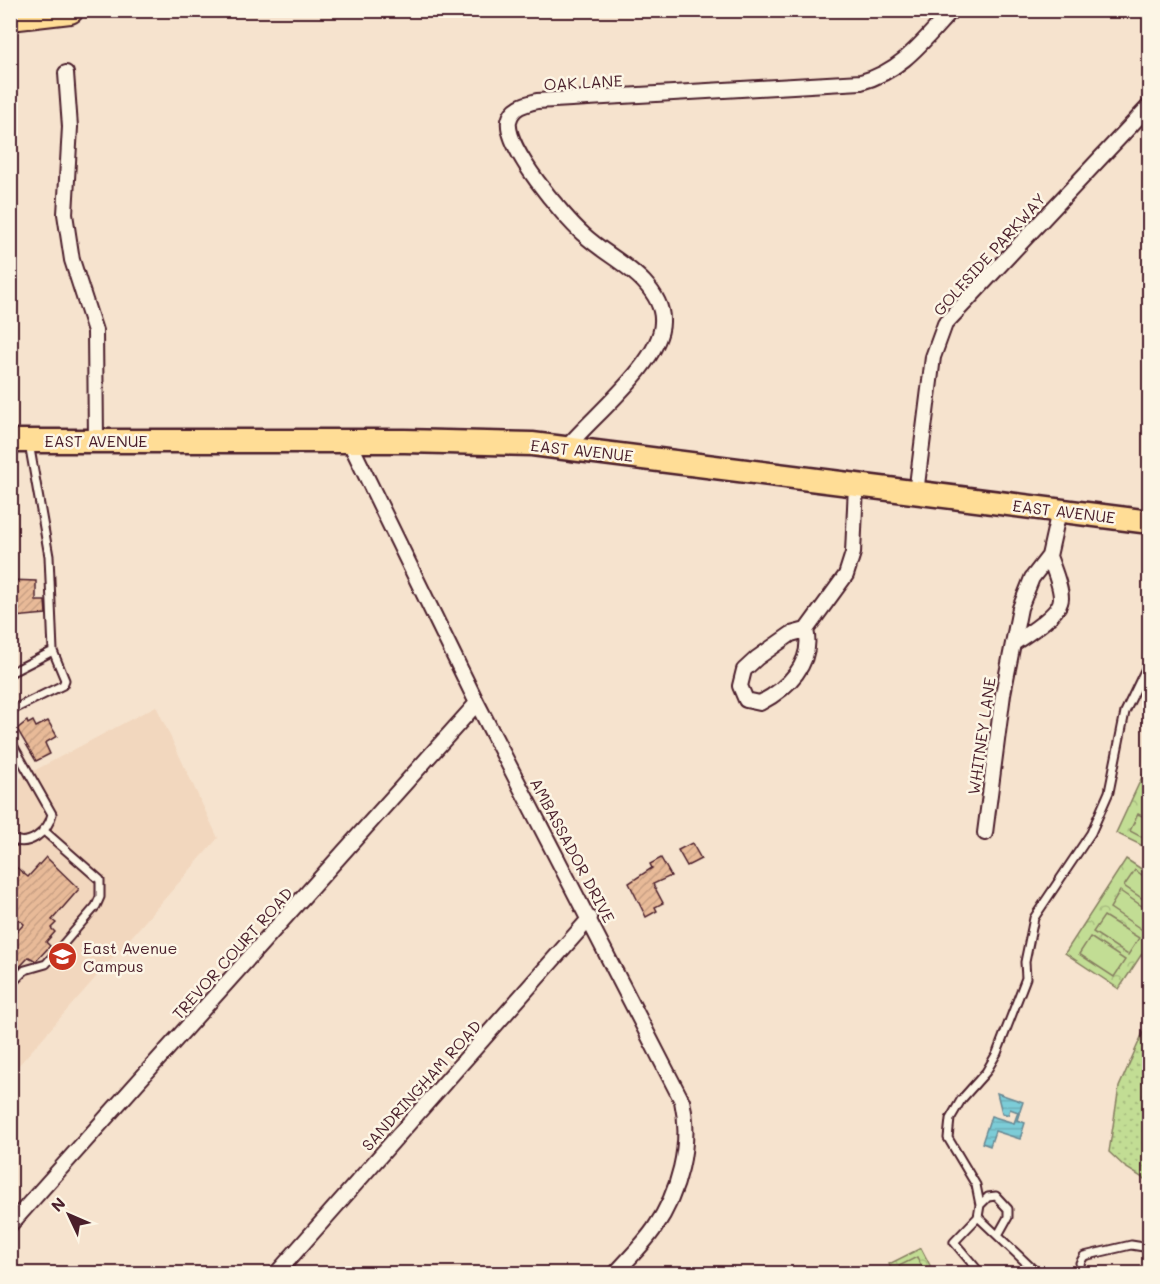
<svg xmlns="http://www.w3.org/2000/svg" width="1160" height="1284" font-family="Mali,sans-serif">
	<style>
		.built { fill: #f2d7be }
		.grass { fill: url(#grass-dots); stroke: #867e60; stroke-width: 1.5 }
		.park { fill: url(#park-crowns); stroke: #867e60; stroke-width: 1.5 }
		.pitch { fill: #c2dd94; stroke: #867e60; stroke-width: 1.5 }
		.water { fill: url(#water-rules); stroke: #688792; stroke-width: 1.5 }
		.building { fill: url(#building-hatch); stroke: #4a1f2b; stroke-width: 1.5 }
		.lines { fill: none; stroke-linecap: round; stroke-linejoin: round }
		.service-casing { stroke: #4a1f2b; stroke-width: 11 }
		.minor-casing { stroke: #4a1f2b; stroke-width: 18 }
		.primary-casing { stroke: #4a1f2b; stroke-width: 27 }
		.motorway-casing { stroke: #4a1f2b; stroke-width: 30 }
		.service { stroke: #fcf5e5; stroke-width: 7 }
		.minor { stroke: #fcf5e5; stroke-width: 14 }
		.primary { stroke: #ffdd96; stroke-width: 22 }
		.motorway { stroke: #ffdd96; stroke-width: 26 }
		.labels { text-anchor: middle; dominant-baseline: central; stroke-width: 5; stroke-linejoin: round; paint-order: stroke }
		.street-label { font-size: 16px; fill: #4a1f2b; stroke: #fcf5e5 }
		.poi-label { font-size: 16px; fill: #4a1f2b; stroke: #fcf5e5; text-anchor: start }
	</style>
	<defs>
		<pattern id="grass-dots" width="8" height="8" patternUnits="userSpaceOnUse" patternTransform="scale(1.5)"><rect width="8" height="8" fill="#c2dd94"/><path d="M2 2h.1M6 6h.1" fill="none" stroke="#a8bd80" stroke-width="1.8" stroke-linecap="round"/></pattern>
		<pattern id="park-crowns" width="20" height="18" patternUnits="userSpaceOnUse" patternTransform="scale(1.5)"><rect width="20" height="18" fill="#c2dd94"/><path d="M2 6a3 3 0 1 1 6 0M12 15a3 3 0 1 1 6 0" fill="none" stroke="#a8bd80"/></pattern>
		<pattern id="water-rules" width="6" height="5" patternUnits="userSpaceOnUse" patternTransform="scale(1.5)"><rect width="6" height="5" fill="#7cccd7"/><path d="M0 2.5h6" fill="none" stroke="#6dafb9"/></pattern>
		<pattern id="building-hatch" width="6" height="6" patternUnits="userSpaceOnUse" patternTransform="scale(1.5)"><rect width="6" height="6" fill="#e8ba98"/><path d="M-1 1l2-2M0 6l6-6M5 7l2-2" fill="none" stroke="#c89f83"/></pattern>
	</defs>
	<rect width="100%" height="100%" fill="#f6e3ce"/>
	<filter id="ink" filterUnits="userSpaceOnUse"><feTurbulence type="fractalNoise" baseFrequency=".0167" numOctaves="2"/><feDisplacementMap in="SourceGraphic" scale="12" xChannelSelector="R" yChannelSelector="G"/><feConvolveMatrix kernelMatrix="1 2 1 2 8 2 1 2 1" color-interpolation-filters="sRGB"/></filter>
	<g filter="url(#ink)">
		<!-- built -->
		<path class="built" d="M156 706 218 838 11 1074V783Z"/>
		<!-- grass -->
		<path class="grass" d="M1149 1019V1182L1125 1167 1109 1152 1119 1087Z"/>
		<!-- park -->
		<path class="park" d="M1149 762V849L1116 833Z
			M1126 859 1149 874V943L1119 989 1065 953Z
			M921 1248 934 1273H894L889 1264Z"/>
		<!-- pitch -->
		<path class="pitch" d="M1138 814 1149 819V841L1130 831Z
			M1135 870 1149 880V903L1124 886Z
			M1120 891 1149 911V923L1144 931 1110 908Z
			M1104 916 1139 938 1128 955 1093 932Z
			M1090 937 1125 960 1114 977 1079 954Z
			M917 1257 925 1273H903L899 1266Z"/>
		<!-- water -->
		<path class="water" d="M997 1093 1023 1102 1017 1120 1025 1123 1020 1139 995 1131 990 1146 982 1143 991 1116 1014 1123 1018 1112 1010 1109 1008 1115 1002 1113Z"/>
		<!-- building -->
		<path class="building" d="M10 580 36 581V601H45L46 614 14 617 15 596H10Z
			M27 721 28 724 33 721 36 727 48 721 57 736 45 743 50 754 36 761 17 729Z
			M692 843 701 859 687 866 678 850Z
			M46 857 79 889 52 920 56 923 51 928 55 932 46 942 50 946 36 961 29 957 10 977V939L24 924 10 912V862L28 877Z
			M661 858 671 876 653 884 663 903 655 907 657 911 646 917 629 883 652 868 650 864Z"/>
		<g class="lines">
			<defs>
				<path id="service" d="M10 673 53 651
					M10 711 63 685 65 680 53 651 49 556 29 443
					M10 740 52 814C48 832 28 849 10 838
					M10 985 25 970 46 964 96 906 100 897V880L43 830
					M980 1205 988 1197 996 1196 1008 1209V1217L998 1235
					M978 1217 1038 1274
					M981 1274 954 1242 978 1217 980 1205 976 1185 948 1138 950 1119 961 1100 986 1072 997 1053 1026 978 1025 962 1034 918 1091 833 1109 792 1125 712 1150 660
					M1081 1274 1080 1263 1084 1256 1131 1245 1150 1248"/>
				<path id="minor" d="M66 73 70 127 65 214 72 260 95 331 96 440
					M349 441 477 703 682 1101C692 1144 679 1193 654 1229 643 1245 628 1259 615 1274
					M567 447C592 417 662 361 662 322 663 307 654 293 644 282 626 263 602 252 583 234 563 216 505 148 509 121 512 107 525 104 537 101L861 82C902 71 923 41 952 10
					M916 493 933 357 945 324 1150 105
					M806 630C814 663 787 689 760 703L746 700 740 686 744 670 757 658 791 634 806 630 846 575 853 553 856 485
					M1014 643C1026 635 1061 614 1061 598 1061 585 1053 568 1049 556
					M985 833 1003 694 1020 608 1032 578 1049 556 1059 511
					M10 1225 477 703
					M276 1274 590 918"/>
				<path id="primary" d="M10 441H405L532 444 1150 522"/>
				<path id="motorway" d="M10 17 70 10"/>
			</defs>
			<!-- service casing -->
			<use href="#service" class="service-casing"/>
			<!-- minor casing -->
			<use href="#minor" class="minor-casing"/>
			<!-- primary casing -->
			<use href="#primary" class="primary-casing"/>
			<!-- motorway casing -->
			<use href="#motorway" class="motorway-casing"/>
			<!-- service -->
			<use href="#service" class="service"/>
			<!-- minor -->
			<use href="#minor" class="minor"/>
			<!-- primary -->
			<use href="#primary" class="primary"/>
			<!-- motorway -->
			<use href="#motorway" class="motorway"/>
		</g>
	</g>
	<!-- icons -->
	<defs>
		<symbol id="school-disc" viewBox="-11 -11 22 22"><circle r="9.5" fill="#c8321e" stroke="#fcf5e5"/><path d="M0-5L7-2L0 1L-7-2ZM-4 1L0 2.5L4 1V4Q0 6-4 4Z" fill="#fff"/></symbol>
	</defs>
	<g fill-rule="evenodd">
		<use href="#school-disc" x="46" y="940" width="33" height="33"/>
	</g>
	<g class="labels">
		<!-- street labels -->
		<g class="street-label">
			<text transform="translate(583 82) rotate(-3)">OAK LANE</text>
			<text transform="translate(989 254) rotate(-48)">GOLFSIDE PARKWAY</text>
			<text x="96" y="440">EAST AVENUE</text>
			<text transform="translate(582 450) rotate(6)">EAST AVENUE</text>
			<text transform="translate(1064 511) rotate(7)">EAST AVENUE</text>
			<text transform="translate(981 736) rotate(-82)">WHITNEY LANE</text>
			<text transform="translate(573 850) rotate(62)">AMBASSADOR DRIVE</text>
			<text transform="translate(232 953) rotate(-48)">TREVOR COURT ROAD</text>
			<text transform="translate(421 1085) rotate(-48)">SANDRINGHAM ROAD</text>
		</g>
		<!-- poi labels -->
		<g class="poi-label">
			<text x="83" y="947">East Avenue<tspan x="83" dy="18">Campus</tspan></text>
		</g>
	</g>
	<!-- margin -->
	<rect width="1160" height="1284" fill="none" stroke="#fcf5e5" stroke-width="36"/>
	<rect x="18" y="18" width="1124" height="1248" fill="none" stroke="#4a1f2b" stroke-width="2" filter="url(#ink)"/>
	<!-- north arrow -->
	<g transform="translate(69 1215) rotate(314)" stroke="#fcf5e5" stroke-width="4.5" paint-order="stroke">
	<path d="M0-4.5L10 22L0 15L-10 22Z" fill="#4a1f2b"/>
	<text y="-9" font-size="16" font-weight="bold" text-anchor="middle" fill="#4a1f2b">N</text>
	</g>
</svg>
